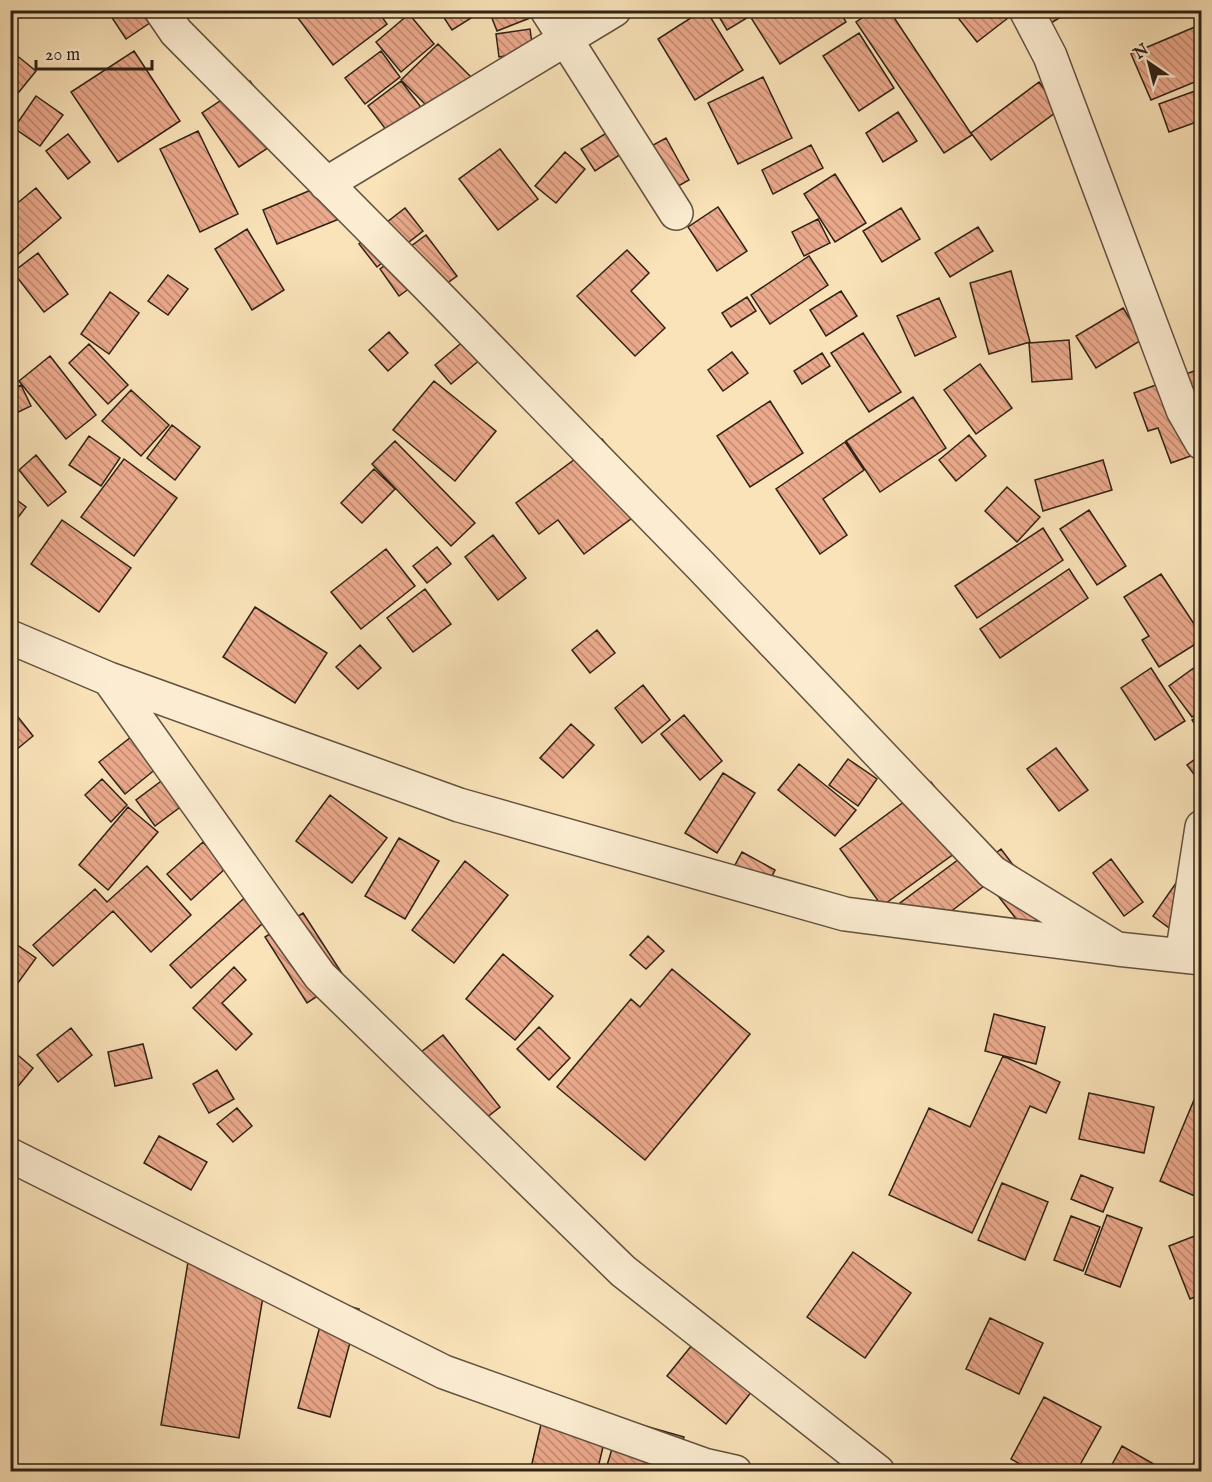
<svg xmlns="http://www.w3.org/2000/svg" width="1212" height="1482" font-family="'IM FELL English',serif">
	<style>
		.building { fill: url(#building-back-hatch); stroke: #2f2216; stroke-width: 1.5 }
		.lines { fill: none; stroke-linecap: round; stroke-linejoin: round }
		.minor-casing { stroke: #62523f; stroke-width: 36 }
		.minor { stroke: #fcedd2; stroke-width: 33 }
	</style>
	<defs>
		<pattern id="building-back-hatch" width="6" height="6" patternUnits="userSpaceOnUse" patternTransform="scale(1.5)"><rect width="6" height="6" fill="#ecaa8d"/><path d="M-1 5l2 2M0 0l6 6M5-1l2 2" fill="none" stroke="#c08a72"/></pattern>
	</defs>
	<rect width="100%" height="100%" fill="#fae3b9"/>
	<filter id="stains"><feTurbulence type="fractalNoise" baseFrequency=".00333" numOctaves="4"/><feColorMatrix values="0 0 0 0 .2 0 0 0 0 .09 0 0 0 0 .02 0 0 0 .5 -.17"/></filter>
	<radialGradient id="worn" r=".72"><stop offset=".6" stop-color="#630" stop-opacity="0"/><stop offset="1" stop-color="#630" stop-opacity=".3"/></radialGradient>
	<!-- building -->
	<path class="building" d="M107 10H169L126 39Z
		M292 10H377L387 24 333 65Z
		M439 10H484L452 30Z
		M496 10H527L530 18 497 31 490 13Z
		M703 10H706L743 70 695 100 658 39Z
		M715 10H839L846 22 780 64 750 16 727 30Z
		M874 10H889L972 135 944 153 856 22Z
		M952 10H1017V11L977 42Z
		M1032 10H1068L1069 12 1043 28Z
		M409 14 434 44 401 72 376 42Z
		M1202 24V79L1151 100 1131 54Z
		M530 29 533 51 499 57 496 34Z
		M859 33 894 88 859 111 823 56Z
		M438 44 480 86 443 122 401 80Z
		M10 50 36 71 10 103Z
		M134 51 180 121 118 162 71 92Z
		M381 51 400 77 365 104 345 78Z
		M763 77 792 138 738 164 708 103Z
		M250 81 286 136 239 167 202 113Z
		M401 81 433 123 400 148 368 106Z
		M1039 82 1059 110 991 160 971 133Z
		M1195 91 1202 109V120L1169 132 1159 104Z
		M36 96 63 115 40 146 14 128Z
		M898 112 917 141 883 162 866 133Z
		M627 120 641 141 595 171 581 149Z
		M198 131 238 214 200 232 160 149Z
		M68 134 90 162 68 179 46 151Z
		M666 138 689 180 657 198 633 156Z
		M811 145 823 168 773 194 762 170Z
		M500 149 538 199 498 230 459 179Z
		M565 152 585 169 556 203 535 186Z
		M835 174 866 223 835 242 804 194Z
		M340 178 354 213 277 244 263 210Z
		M36 188 61 218 10 261V209Z
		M718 207 747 251 717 271 688 227Z
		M405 208 423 231 377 267 359 244Z
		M901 208 920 239 882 262 863 231Z
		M818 219 830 243 804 256 792 232Z
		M978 227 993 251 950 277 935 253Z
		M247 229 284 290 252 310 215 249Z
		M426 235 457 276 432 294 421 280 399 296 380 269Z
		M627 250 649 273 631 291 665 328 635 356 577 296Z
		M38 253 68 294 44 312 13 272Z
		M809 256 828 285 770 324 751 295Z
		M1011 271 1030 342 989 354 970 283Z
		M168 275 188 289 168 315 148 301Z
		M841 291 857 316 826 336 810 310Z
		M110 292 139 313 109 354 81 334Z
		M747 297 756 311 731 327 722 313Z
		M939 298 956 337 915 356 897 316Z
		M1123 308 1143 339 1096 368 1076 336Z
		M389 332 408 353 388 371 369 350Z
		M863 333 901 392 869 412 831 353Z
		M465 340 481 359 451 384 435 365Z
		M1069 340 1072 379 1032 382 1029 343Z
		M89 344 128 385 108 404 69 363Z
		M732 352 748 373 723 391 708 370Z
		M822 353 830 366 802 384 794 371Z
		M50 356 96 415 66 439 19 381Z
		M980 364 1012 408 976 434 944 390Z
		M1202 368V452L1171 463 1158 428 1148 431 1134 393Z
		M434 381 496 431 455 481 393 430Z
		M21 385 31 406 10 416V390Z
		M131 390 169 425 141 456 102 421Z
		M913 397 946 448 880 492 846 441Z
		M770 401 803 453 750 487 717 436Z
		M172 425 200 447 175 480 147 458Z
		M969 435 986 456 956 481 939 460Z
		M89 436 120 458 101 486 69 465Z
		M602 439 651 504 584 554 558 520 539 534 516 503Z
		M395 441 475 523 451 546 372 464Z
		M845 442 864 470 823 499 847 535 820 554 776 489Z
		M36 455 66 492 48 506 19 470Z
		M124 459 177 498 134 556 81 517Z
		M1103 460 1112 490 1043 511 1035 480Z
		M374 469 395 489 362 523 341 503Z
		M1007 487 1040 517 1017 542 985 511Z
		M10 495 26 507 13 524 10 522Z
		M1089 510 1126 566 1097 585 1060 529Z
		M62 520 131 568 99 612 31 564Z
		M1043 528 1063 560 977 618 955 586Z
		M493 535 526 578 498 600 465 557Z
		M437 547 451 564 427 583 413 566Z
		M386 549 415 586 361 629 331 592Z
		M1069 569 1088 598 1000 658 980 629Z
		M1161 574 1202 636V640L1159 667 1142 640 1149 636 1124 597Z
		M425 589 451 624 413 652 387 618Z
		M255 607 327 653 295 703 223 657Z
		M597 630 615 653 590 673 572 650Z
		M360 645 381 668 358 689 336 667Z
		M1202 662V710L1192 717 1169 686Z
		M1151 668 1185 721 1155 740 1121 688Z
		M643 685 670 720 642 743 615 708Z
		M14 712 33 736 10 755V715Z
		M1202 714V735L1192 720Z
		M684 715 722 761 700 780 661 734Z
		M571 724 594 745 563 778 540 758Z
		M131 737 157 768 125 794 99 762Z
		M1056 748 1088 790 1059 811 1027 769Z
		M1202 754V785L1187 765Z
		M848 759 877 779 858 806 829 785Z
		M799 764 856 810 835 836 778 790Z
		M176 770 195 796 155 826 136 800Z
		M723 773 755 793 717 853 685 833Z
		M102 779 127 805 111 822 85 795Z
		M931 782 973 840 882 906 840 849Z
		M330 795 387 838 352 883 296 841Z
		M128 807 158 832 108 890 79 865Z
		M399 838 439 861 405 919 365 896Z
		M203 842 226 868 191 900 167 874Z
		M1001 849 1048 911 1024 929 988 883 923 933 900 903 970 851 981 865Z
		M742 852 775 870 762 896 728 878Z
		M1111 859 1143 902 1124 916 1093 873Z
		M465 861 508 895 454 963 412 930Z
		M147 866 191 915 151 952 113 911 53 966 33 945 95 889 107 902Z
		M1183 873 1184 939 1153 916Z
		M261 883 282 906 191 988 170 965Z
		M303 913 345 978 307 1003 265 937Z
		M648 936 664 951 646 969 630 955Z
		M10 940 36 958 10 994Z
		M503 954 553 996 515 1040 466 999Z
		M234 967 246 980 222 1003 252 1034 236 1050 193 1008Z
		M672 969 750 1034 645 1160 557 1087 631 999 640 1007Z
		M994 1014 1045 1027 1036 1064 985 1051Z
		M539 1027 570 1058 549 1080 517 1049Z
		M71 1028 92 1055 58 1082 37 1055Z
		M443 1035 500 1107 468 1132 411 1060Z
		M143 1044 152 1078 115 1086 108 1052Z
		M13 1051 33 1068 15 1090 10 1087V1054Z
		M1003 1056 1060 1082 1046 1113 1030 1106 972 1233 889 1195 929 1108 970 1127Z
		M217 1070 234 1099 209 1113 193 1084Z
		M1089 1093 1154 1107 1144 1153 1079 1139Z
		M1194 1100 1202 1103V1199L1160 1181Z
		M237 1108 252 1126 233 1142 217 1124Z
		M159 1136 207 1162 191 1190 144 1163Z
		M1081 1175 1113 1188 1103 1212 1071 1199Z
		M1002 1183 1048 1202 1025 1260 978 1240Z
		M1107 1215 1142 1228 1120 1287 1085 1274Z
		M1071 1216 1100 1227 1083 1271 1054 1260Z
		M1202 1233V1294L1190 1299 1169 1246Z
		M853 1252 911 1293 865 1358 807 1317Z
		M188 1262 238 1270 235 1286 264 1291 239 1438 161 1425Z
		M327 1300 359 1309 330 1417 298 1408Z
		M990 1318 1043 1343 1019 1394 966 1369Z
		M709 1324 768 1371 726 1424 667 1376Z
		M1044 1397 1101 1427 1076 1472H1034L1011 1459Z
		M545 1407 609 1422 597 1472H530Z
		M621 1419 684 1437 673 1472H605Z
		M1122 1446 1159 1467 1156 1472H1108Z
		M1199 1449 1202 1450V1472H1190Z"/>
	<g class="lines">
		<defs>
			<path id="minor" d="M161 10 176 32 429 287 700 565 992 872 1117 949
				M547 10 676 213
				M1026 10 1050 56 1183 410 1202 443
				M326 184 614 10
				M10 637 109 679 320 976 623 1271 878 1472
				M109 679 459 805 845 914 1117 949 1202 958
				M1182 956 1202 827
				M10 1155 444 1372 704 1465 735 1472"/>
		</defs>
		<!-- minor casing -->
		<use href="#minor" class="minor-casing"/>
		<!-- minor -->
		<use href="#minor" class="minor"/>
	</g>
	<!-- margin -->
	<rect width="1212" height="1482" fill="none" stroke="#fae3b9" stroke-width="36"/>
	<rect x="12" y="12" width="1188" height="1458" fill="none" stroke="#2f2216" stroke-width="3"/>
	<rect x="18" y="18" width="1176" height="1446" fill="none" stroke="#2f2216" stroke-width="1.5"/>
	<!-- north arrow -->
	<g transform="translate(1149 63) rotate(325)" stroke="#fcedd2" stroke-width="4.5" paint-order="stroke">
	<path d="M0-4.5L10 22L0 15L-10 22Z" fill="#2f2216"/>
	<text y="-9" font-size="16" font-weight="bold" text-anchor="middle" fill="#2f2216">N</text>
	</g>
	<!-- scale -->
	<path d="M36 60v9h116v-9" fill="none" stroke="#2f2216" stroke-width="3"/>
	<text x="45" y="60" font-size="18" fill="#2f2216" stroke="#fcedd2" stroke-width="4.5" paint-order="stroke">20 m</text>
	<rect width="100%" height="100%" filter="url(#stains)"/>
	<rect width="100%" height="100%" fill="url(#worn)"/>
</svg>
